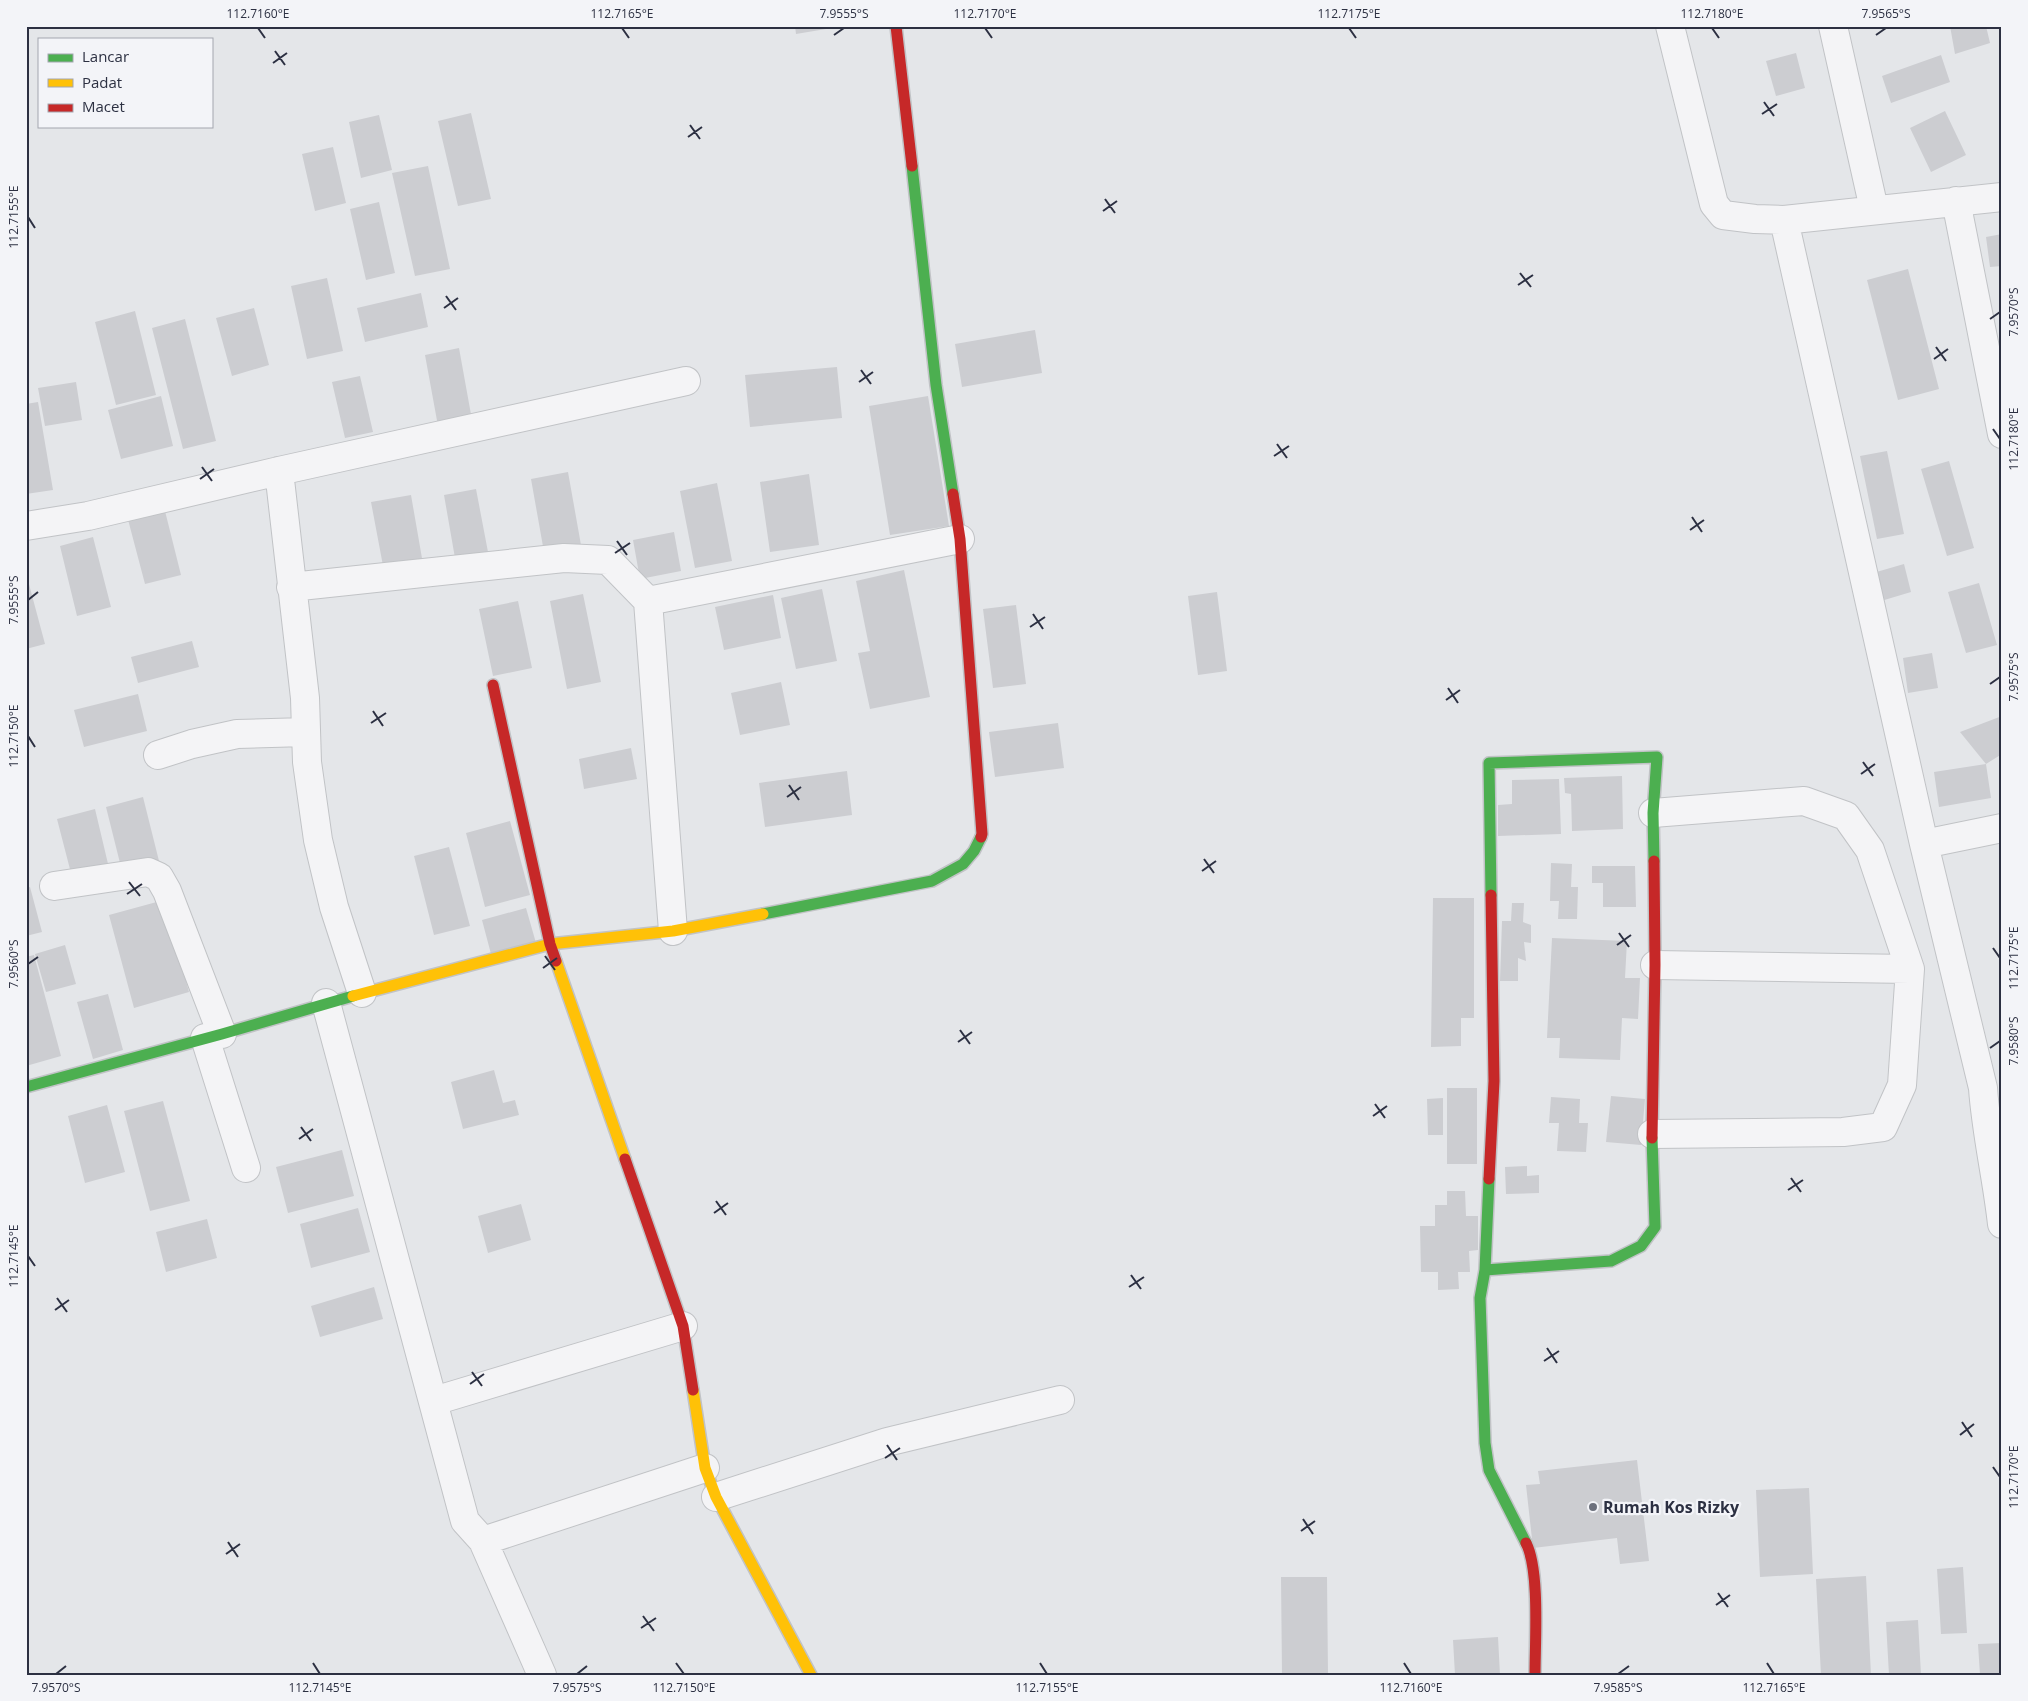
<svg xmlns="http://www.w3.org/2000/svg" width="2028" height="1701" font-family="'Open Sans',sans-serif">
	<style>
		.building { fill: #cccdd1 }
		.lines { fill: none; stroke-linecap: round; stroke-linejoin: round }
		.street-casing { stroke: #c1c3c6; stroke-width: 30 }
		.fast-casing { stroke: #c1c3c6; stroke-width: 14 }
		.slow-casing { stroke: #c1c3c6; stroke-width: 14 }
		.jam-casing { stroke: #c1c3c6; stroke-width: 14 }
		.street { stroke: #f4f4f6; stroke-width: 28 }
		.fast { stroke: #4caf50; stroke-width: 11 }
		.slow { stroke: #ffc107; stroke-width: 11 }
		.jam { stroke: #c62828; stroke-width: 11 }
		.ticks { fill: none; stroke: #2c3042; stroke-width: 2 }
		.poi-dot { fill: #6c707c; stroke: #f3f4f8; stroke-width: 2 }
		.labels { text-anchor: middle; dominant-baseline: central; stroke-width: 4.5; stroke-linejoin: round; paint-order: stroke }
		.poi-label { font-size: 16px; font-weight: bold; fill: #2c3042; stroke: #f3f4f8; text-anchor: start }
		.neatline { fill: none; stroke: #2c3042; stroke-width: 2 }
		.ticks-label { font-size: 12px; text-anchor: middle; fill: #2c3042 }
	</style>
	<rect width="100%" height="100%" fill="#e4e6e9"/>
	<!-- building -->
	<path class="building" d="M795 26H838V27L796 34Z
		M1950 26H1986L1990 43 1955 54Z
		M1796 53 1805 88 1776 96 1766 61Z
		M1941 55 1950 82 1891 103 1882 76Z
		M1945 111 1966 155 1931 172 1910 128Z
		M471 113 491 199 458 206 438 121Z
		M379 115 392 170 361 178 349 122Z
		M333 147 346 203 315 211 302 154Z
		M428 166 450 269 415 276 392 173Z
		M379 202 395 273 366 280 350 209Z
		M2002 234V266L1990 267 1986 237Z
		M1908 269 1939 389 1898 400 1867 280Z
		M327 278 343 351 307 359 291 286Z
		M421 293 428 327 365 342 357 308Z
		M254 308 269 365 232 376 216 318Z
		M135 311 156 395 116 405 95 322Z
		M185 319 216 441 183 449 152 328Z
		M1035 330 1042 373 962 387 955 344Z
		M459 348 472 420 438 426 425 355Z
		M837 367 842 418 750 427 745 375Z
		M360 376 373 432 345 438 332 382Z
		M76 382 82 420 45 426 38 388Z
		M161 396 173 446 121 459 108 410Z
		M928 396 949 526 890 535 869 406Z
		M38 402 53 490 26 494V404Z
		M1887 451 1904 534 1877 539 1860 456Z
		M1949 461 1974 548 1947 556 1921 469Z
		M568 472 581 545 544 552 531 479Z
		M809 474 819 545 770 552 760 482Z
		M717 483 732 561 695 568 680 491Z
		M476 489 488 552 455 558 444 495Z
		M411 495 423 564 384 571 371 502Z
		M163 503 181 575 145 584 126 512Z
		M674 532 681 571 640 579 633 540Z
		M93 537 111 607 77 616 60 546Z
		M1904 564 1911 592 1881 601 1873 573Z
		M904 570 930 697 870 709 858 653 870 651 856 581Z
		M26 573 45 644 26 649Z
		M1979 583 1997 645 1966 653 1948 592Z
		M822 589 837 661 796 669 781 598Z
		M1217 592 1227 671 1198 675 1188 596Z
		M583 594 601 682 567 689 550 601Z
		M773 595 781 638 724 650 715 607Z
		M518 601 532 668 493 676 479 609Z
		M1016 605 1026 684 993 688 983 609Z
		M192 641 199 667 138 683 131 657Z
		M1932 653 1938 688 1908 693 1903 658Z
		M781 682 790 725 740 735 731 693Z
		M138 694 147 731 84 747 74 710Z
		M2002 716V754L1986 764 1960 732Z
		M1058 723 1064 768 995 777 989 732Z
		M631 748 637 779 584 789 579 759Z
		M1986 764 1991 798 1939 807 1934 772Z
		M847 771 852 815 765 827 759 783Z
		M1622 776 1623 829 1572 831 1571 794 1565 793 1564 778Z
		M1559 779 1561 834 1498 836V805L1512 804V780Z
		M143 797 159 861 122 871 106 807Z
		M95 809 109 868 72 877 57 819Z
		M510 821 530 895 485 907 466 833Z
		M449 847 470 926 434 935 414 856Z
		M1551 863 1572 864 1571 887H1578L1577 919H1558L1559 901H1550Z
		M1592 866H1635L1636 907H1603V883H1592Z
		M30 887 42 932 26 936V888Z
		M1433 898H1474V1018H1461V1046L1431 1047Z
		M164 900 189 992 134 1008 109 915Z
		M1512 903H1524L1523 922 1531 925V943L1524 942 1526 961 1518 958V981H1500L1502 921H1511Z
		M526 908 536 943 491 954 482 920Z
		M1552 938 1627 941 1625 978H1640L1638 1019 1622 1018 1620 1060 1559 1058 1560 1038H1547Z
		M65 945 76 984 46 992 35 954Z
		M34 955 61 1056 26 1066V957Z
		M108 994 123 1050 93 1059 77 1002Z
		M494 1070 503 1103 515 1100 519 1115 463 1129 451 1082Z
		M1447 1088H1477V1164H1447Z
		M1611 1096 1645 1099 1641 1145 1606 1142Z
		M1551 1097 1580 1099 1579 1123H1588L1586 1152 1557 1151 1559 1123H1549Z
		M1443 1098V1135H1428L1427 1099Z
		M163 1101 190 1201 150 1211 124 1111Z
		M107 1105 125 1172 85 1183 68 1116Z
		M342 1150 354 1196 288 1213 276 1167Z
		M1527 1166V1176L1539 1175V1193L1506 1194 1505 1167Z
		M1447 1191H1465L1466 1216H1478V1250L1469 1251 1470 1272H1458L1459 1289 1438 1290V1272H1421L1420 1226H1435V1205H1447Z
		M521 1204 531 1240 488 1253 478 1216Z
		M358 1208 370 1252 311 1268 300 1224Z
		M207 1219 217 1258 166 1272 156 1232Z
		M374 1287 383 1319 320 1337 311 1306Z
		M1637 1460 1649 1561 1620 1564 1617 1538 1533 1548 1526 1485 1540 1484 1538 1471Z
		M1809 1488 1813 1574 1760 1577 1756 1490Z
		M1963 1567 1967 1633 1941 1634 1937 1569Z
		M1866 1576 1871 1675H1821L1816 1579Z
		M1281 1577H1327L1328 1675H1282Z
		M1918 1620 1921 1675H1889L1886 1622Z
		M1498 1637 1500 1675H1455L1453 1640Z
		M2002 1643V1675H1980L1978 1644Z"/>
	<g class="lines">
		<defs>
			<path id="street" d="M1670 26 1714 204 1723 215 1755 219 1784 220 2002 197
				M1833 26 1874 209
				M1956 201 2002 434
				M1784 220 1924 844 1983 1088C1986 1133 1997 1178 2002 1224
				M279 471 305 698 307 762 318 840 334 907 362 993
				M26 526 88 516 279 471 686 381
				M291 587 564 558 608 560 648 601
				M158 755 192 744 237 734 306 732
				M1924 844 2002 828
				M54 886 148 872 159 877 167 891 222 1034
				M673 931 648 601 960 539
				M1655 965 1910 969
				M326 1003 465 1521 483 1541 542 1675
				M205 1038 246 1168
				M1652 1134 1843 1132 1883 1127 1902 1085 1910 969 1870 850 1846 816 1804 801 1653 813
				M434 1401 683 1326
				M716 1497 887 1442 1060 1400
				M483 1541 705 1468"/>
			<path id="fast" d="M912 166 936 385 953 494
				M1491 895 1489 763 1657 757 1653 813 1654 861
				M763 914 932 881 963 864 974 851 981 837
				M26 1087 222 1034 353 996
				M1489 1179 1485 1270 1480 1298 1485 1443 1489 1470 1526 1543
				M1485 1270 1611 1261 1641 1246 1655 1227 1652 1138"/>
			<path id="slow" d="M556 961 625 1159
				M353 996 550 944 673 931 763 914
				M693 1390 705 1468 716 1497 811 1675"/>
			<path id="jam" d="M896 26 912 166
				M953 494 960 539 982 834 981 837
				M493 685 550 944 556 961
				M1652 1138 1655 965 1654 861
				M625 1159 683 1326 693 1390
				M1489 1179 1494 1081 1491 895
				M1526 1543C1540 1570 1535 1642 1535 1675"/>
		</defs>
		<!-- street casing -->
		<use href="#street" class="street-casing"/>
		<!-- fast casing -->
		<use href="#fast" class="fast-casing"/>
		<!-- slow casing -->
		<use href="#slow" class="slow-casing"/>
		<!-- jam casing -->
		<use href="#jam" class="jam-casing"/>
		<!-- street -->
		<use href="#street" class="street"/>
		<!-- fast -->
		<use href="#fast" class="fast"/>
		<!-- slow -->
		<use href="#slow" class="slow"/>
		<!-- jam -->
		<use href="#jam" class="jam"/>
	</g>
	<!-- ticks -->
	<path class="ticks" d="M258 28 265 38M622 28 629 38M985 28 992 38M1349 28 1356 38M1712 28 1719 38M834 35 844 28M1876 35 1886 28M275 51 285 65M273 63 287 53M1764 102 1774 116M1762 114 1777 104M690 125 700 139M688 137 702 127M1105 199 1115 213M1103 211 1117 201M28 217 35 228M1520 273 1531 287M1518 285 1533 275M446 296 456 310M444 308 458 298M1990 319 2000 312M1936 347 1946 361M1934 359 1948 349M861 370 871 384M859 382 873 372M1993 429 2000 439M1277 444 1287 458M1274 456 1289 446M202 467 212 481M200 479 214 469M1692 517 1702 532M1690 530 1704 520M617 541 627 555M615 553 630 543M28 600 38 592M1033 614 1043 629M1030 627 1045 617M1990 684 2000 677M1448 688 1458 703M1446 700 1460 690M373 711 383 726M371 723 386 713M28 736 35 747M1863 762 1873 776M1861 774 1875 764M789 785 799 800M787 797 801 787M1204 859 1214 873M1202 871 1216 861M129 882 140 896M127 894 142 884M1619 933 1629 947M1617 945 1631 935M1993 948 2000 958M545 956 555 970M28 964 38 957M543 968 557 958M960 1030 970 1044M958 1042 972 1032M1990 1048 2000 1041M1375 1104 1385 1118M1373 1116 1387 1106M301 1127 311 1141M299 1139 313 1129M1791 1178 1801 1192M1788 1190 1803 1180M716 1201 726 1215M714 1213 728 1203M28 1256 35 1266M1131 1275 1141 1289M1129 1287 1144 1277M57 1298 67 1312M55 1310 69 1300M1547 1348 1557 1363M1544 1361 1559 1351M472 1372 482 1386M470 1384 484 1374M1962 1422 1972 1437M1960 1435 1974 1424M887 1445 897 1460M885 1458 900 1448M1993 1467 2000 1477M1303 1519 1313 1534M1301 1531 1315 1521M228 1542 238 1557M226 1554 240 1544M1718 1593 1728 1607M1716 1605 1730 1595M643 1616 654 1631M641 1628 656 1618M313 1663 320 1674M676 1663 684 1674M1040 1663 1047 1674M1404 1663 1411 1674M1767 1663 1774 1674M56 1674 66 1666M577 1674 587 1666M1618 1674 1629 1666"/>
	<!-- markers -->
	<circle class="poi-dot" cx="1593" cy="1507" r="5"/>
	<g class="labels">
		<!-- poi labels -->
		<g class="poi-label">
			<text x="1603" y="1507">Rumah Kos Rizky</text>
		</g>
	</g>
	<!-- border -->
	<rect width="2028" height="1701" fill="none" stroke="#f3f4f8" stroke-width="55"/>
	<!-- legend -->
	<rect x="38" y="38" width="175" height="90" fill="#f3f4f8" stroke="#a3a6af"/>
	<rect x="48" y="54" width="25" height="8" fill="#4caf50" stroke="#a3a6af"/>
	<text x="82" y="62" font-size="15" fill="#2c3042">Lancar</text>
	<rect x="48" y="79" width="25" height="8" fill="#ffc107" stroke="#a3a6af"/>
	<text x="82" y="88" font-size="15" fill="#2c3042">Padat</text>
	<rect x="48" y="104" width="25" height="8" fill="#c62828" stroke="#a3a6af"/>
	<text x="82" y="112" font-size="15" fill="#2c3042">Macet</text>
	<rect x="28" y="28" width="1972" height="1646" class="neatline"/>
	<g class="ticks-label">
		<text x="258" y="18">112.7160°E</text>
		<text x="622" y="18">112.7165°E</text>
		<text x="844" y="18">7.9555°S</text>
		<text x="985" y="18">112.7170°E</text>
		<text x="1349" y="18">112.7175°E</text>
		<text x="1712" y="18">112.7180°E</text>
		<text x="1886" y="18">7.9565°S</text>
		<text transform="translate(14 217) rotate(-90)" y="4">112.7155°E</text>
		<text transform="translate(2014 312) rotate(-90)" y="4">7.9570°S</text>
		<text transform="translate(2014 439) rotate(-90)" y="4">112.7180°E</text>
		<text transform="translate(14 600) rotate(-90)" y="4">7.9555°S</text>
		<text transform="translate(2014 677) rotate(-90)" y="4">7.9575°S</text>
		<text transform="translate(14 736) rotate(-90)" y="4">112.7150°E</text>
		<text transform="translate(2014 958) rotate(-90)" y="4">112.7175°E</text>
		<text transform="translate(14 964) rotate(-90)" y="4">7.9560°S</text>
		<text transform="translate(2014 1041) rotate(-90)" y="4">7.9580°S</text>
		<text transform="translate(14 1256) rotate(-90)" y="4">112.7145°E</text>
		<text transform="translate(2014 1477) rotate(-90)" y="4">112.7170°E</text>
		<text x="56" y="1692">7.9570°S</text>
		<text x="320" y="1692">112.7145°E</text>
		<text x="577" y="1692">7.9575°S</text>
		<text x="684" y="1692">112.7150°E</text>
		<text x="1047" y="1692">112.7155°E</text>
		<text x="1411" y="1692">112.7160°E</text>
		<text x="1618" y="1692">7.9585°S</text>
		<text x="1774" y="1692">112.7165°E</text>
	</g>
</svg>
